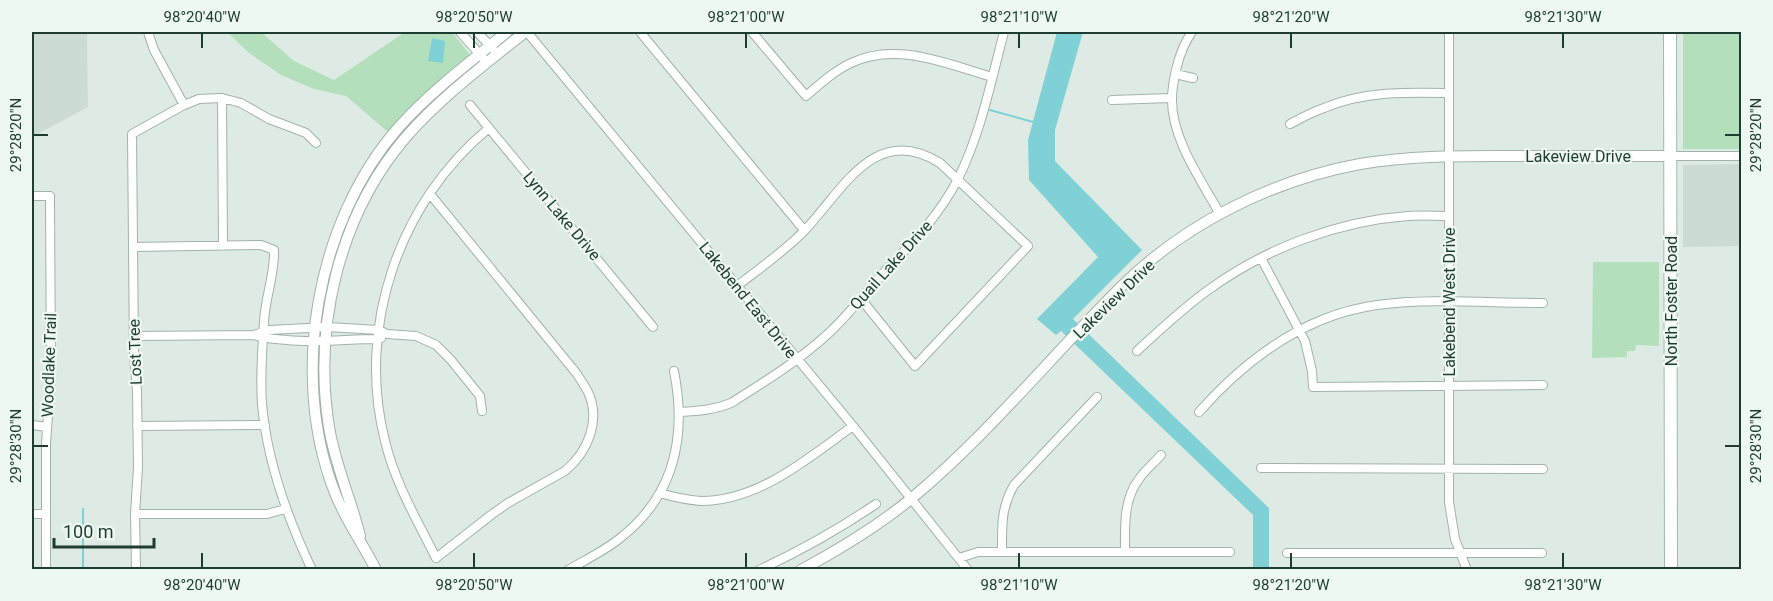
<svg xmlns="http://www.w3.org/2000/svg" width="1773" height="601" font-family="Roboto,sans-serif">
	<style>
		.built { fill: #ccdbd3 }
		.green { fill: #b4dfbc }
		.water { fill: #80d1d6 }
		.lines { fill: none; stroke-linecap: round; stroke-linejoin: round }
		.stream { stroke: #80d1d6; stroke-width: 2 }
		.minor-casing { stroke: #a1b3ab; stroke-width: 10 }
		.tertiary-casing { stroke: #a1b3ab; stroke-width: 12 }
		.secondary-casing { stroke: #9ebbae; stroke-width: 14 }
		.minor { stroke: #fff; stroke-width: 8 }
		.tertiary { stroke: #fff; stroke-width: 10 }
		.secondary { stroke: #fff; stroke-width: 12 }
		.ticks { fill: none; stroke: #1e3c31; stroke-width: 2 }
		.labels { text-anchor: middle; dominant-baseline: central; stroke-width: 4.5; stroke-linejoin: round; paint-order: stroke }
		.street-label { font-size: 16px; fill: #1e3c31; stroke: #eef8f2 }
		.neatline { fill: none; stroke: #1e3c31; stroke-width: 2 }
		.ticks-label { font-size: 15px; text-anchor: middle; fill: #1e3c31 }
	</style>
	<rect width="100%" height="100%" fill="#deebe4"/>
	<!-- built -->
	<path class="built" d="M32 32H87L88 107 32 137Z
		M1741 164V246L1683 247V165Z"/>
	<!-- green -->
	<path class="green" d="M227 32H261L294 61 334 80 405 32H452L471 56 396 123 388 132 346 96 314 89 281 75 249 53Z
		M1683 32H1741V149H1683Z
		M1593 262H1659V346L1636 345 1635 351H1627V357L1592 358Z"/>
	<!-- water -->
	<path class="water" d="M1057 32H1083L1055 130V161L1142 250 1073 319 1269 508V569H1253V515L1061 331 1056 335 1037 319 1098 257 1029 180 1028 140Z
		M432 38 445 41 443 63 428 61Z"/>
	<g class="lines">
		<!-- stream -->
		<path class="stream" d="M990 110 1033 122
			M83 509V570"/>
		<defs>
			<path id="minor" d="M148 32 154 50 184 105
				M460 32 483 58
				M477 32 493 49
				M527 32 853 426 968 570
				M640 32 804 230
				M752 32 806 96C820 84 834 71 851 63 896 41 947 64 992 77
				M1192 32C1184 43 1179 57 1176 70 1174 79 1172 89 1172 98 1171 138 1201 180 1220 214
				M1449 32V502L1455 539 1467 570
				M1175 74 1193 78
				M222 98 223 246
				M1112 100 1171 98
				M470 105 653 327
				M1290 124C1301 118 1312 112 1324 108 1364 91 1407 92 1449 93
				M1670 156H1742
				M430 194 577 374C580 379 584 385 587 390 602 419 588 452 565 471L508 503 491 515 436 558C417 520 395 483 385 441 356 327 399 202 489 128
				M32 196H50L51 374 46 443V570
				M133 247 261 245 274 250C275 274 265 298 264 322 262 349 260 377 262 404 267 462 287 517 312 570
				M1261 258 1305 341 1312 371 1313 387 1543 385
				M737 286C760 268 785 251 805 230 843 190 875 122 940 163L1028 246 915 366 861 299
				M254 335 269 330 327 327 379 330 387 334 416 336 436 345 451 360 480 396 482 411
				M134 336 254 335C266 339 276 339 287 340 318 343 348 339 378 339L381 338
				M1137 351C1161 329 1184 307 1211 288 1267 248 1338 221 1408 216 1421 215 1435 216 1449 216
				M680 412C698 411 714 410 731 403 766 381 800 360 830 332 850 313 867 291 885 271 914 241 938 217 958 179 981 133 991 81 1004 32
				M1199 412C1246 359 1305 315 1377 305 1431 298 1489 303 1543 303
				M32 425 47 427
				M137 426 265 425
				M1261 468 1543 469
				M660 493C673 497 687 500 701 501 759 501 808 458 853 426
				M32 514H46
				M135 514H267L285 509
				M1002 551C1002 525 1001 508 1014 485L1097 397
				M1125 552C1125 527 1123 500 1139 479 1145 470 1154 463 1161 455
				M1287 553H1542
				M959 558 978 552H1230
				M136 570 135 514 138 468 137 391 134 355 132 134 184 105 199 99 222 98 241 103 269 119 306 133 316 143
				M568 570C585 560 604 551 619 539 675 496 687 437 674 371
				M759 570C800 551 839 529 876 504"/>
			<path id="tertiary" d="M360 536C351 499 335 465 329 427 313 326 339 215 406 137 441 97 484 65 525 32
				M376 570C363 544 346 521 335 493 289 377 316 222 398 128 430 92 470 62 507 32
				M801 570C840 549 878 526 912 498 989 434 1052 355 1123 285 1186 223 1273 180 1360 164 1412 155 1465 156 1517 156 1568 156 1619 156 1670 156"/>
			<path id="secondary" d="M1670 32 1671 570"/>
		</defs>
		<!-- minor casing -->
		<use href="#minor" class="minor-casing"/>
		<!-- tertiary casing -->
		<use href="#tertiary" class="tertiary-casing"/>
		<!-- secondary casing -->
		<use href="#secondary" class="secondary-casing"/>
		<!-- minor -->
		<use href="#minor" class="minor"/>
		<!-- tertiary -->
		<use href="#tertiary" class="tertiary"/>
		<!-- secondary -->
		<use href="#secondary" class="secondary"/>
	</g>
	<!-- ticks -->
	<path class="ticks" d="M202 33V48M474 33V48M746 33V48M1019 33V48M1291 33V48M1563 33V48M33 135H48M1725 135H1740M33 446H48M1725 446H1740M202 553V568M474 553V568M746 553V568M1019 553V568M1291 553V568M1563 553V568"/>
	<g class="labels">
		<!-- street labels -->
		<g class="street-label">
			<text x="1578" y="156">Lakeview Drive</text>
			<text transform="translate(562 216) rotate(50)">Lynn Lake Drive</text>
			<text transform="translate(891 265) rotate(-48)">Quail Lake Drive</text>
			<text transform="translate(1114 299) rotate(-44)">Lakeview Drive</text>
			<text transform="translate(748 300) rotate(51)">Lakebend East Drive</text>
			<text transform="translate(1671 301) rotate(-90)">North Foster Road</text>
			<text transform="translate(1449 302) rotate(-90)">Lakebend West Drive</text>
			<text transform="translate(135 352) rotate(-92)">Lost Tree</text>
			<text transform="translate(49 365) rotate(-88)">Woodlake Trail</text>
		</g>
	</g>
	<!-- border -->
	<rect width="1773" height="601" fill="none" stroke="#eef8f2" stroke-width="66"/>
	<!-- scale -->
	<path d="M54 538v9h100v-9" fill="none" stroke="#1e3c31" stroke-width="3"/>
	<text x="63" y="538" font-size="18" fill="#1e3c31" stroke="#eef8f2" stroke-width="4.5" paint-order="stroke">100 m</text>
	<rect x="33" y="33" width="1707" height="535" class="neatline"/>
	<g class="ticks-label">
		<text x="202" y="22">98°20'40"W</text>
		<text x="474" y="22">98°20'50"W</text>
		<text x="746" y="22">98°21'00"W</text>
		<text x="1019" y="22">98°21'10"W</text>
		<text x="1291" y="22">98°21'20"W</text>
		<text x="1563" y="22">98°21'30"W</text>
		<text transform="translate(1756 135) rotate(-90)" y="5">29°28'20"N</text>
		<text transform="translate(16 135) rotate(-90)" y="5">29°28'20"N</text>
		<text transform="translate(1756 446) rotate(-90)" y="5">29°28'30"N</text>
		<text transform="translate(16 446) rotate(-90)" y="5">29°28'30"N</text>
		<text x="202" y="590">98°20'40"W</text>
		<text x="474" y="590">98°20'50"W</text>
		<text x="746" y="590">98°21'00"W</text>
		<text x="1019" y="590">98°21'10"W</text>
		<text x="1291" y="590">98°21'20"W</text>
		<text x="1563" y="590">98°21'30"W</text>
	</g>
</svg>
